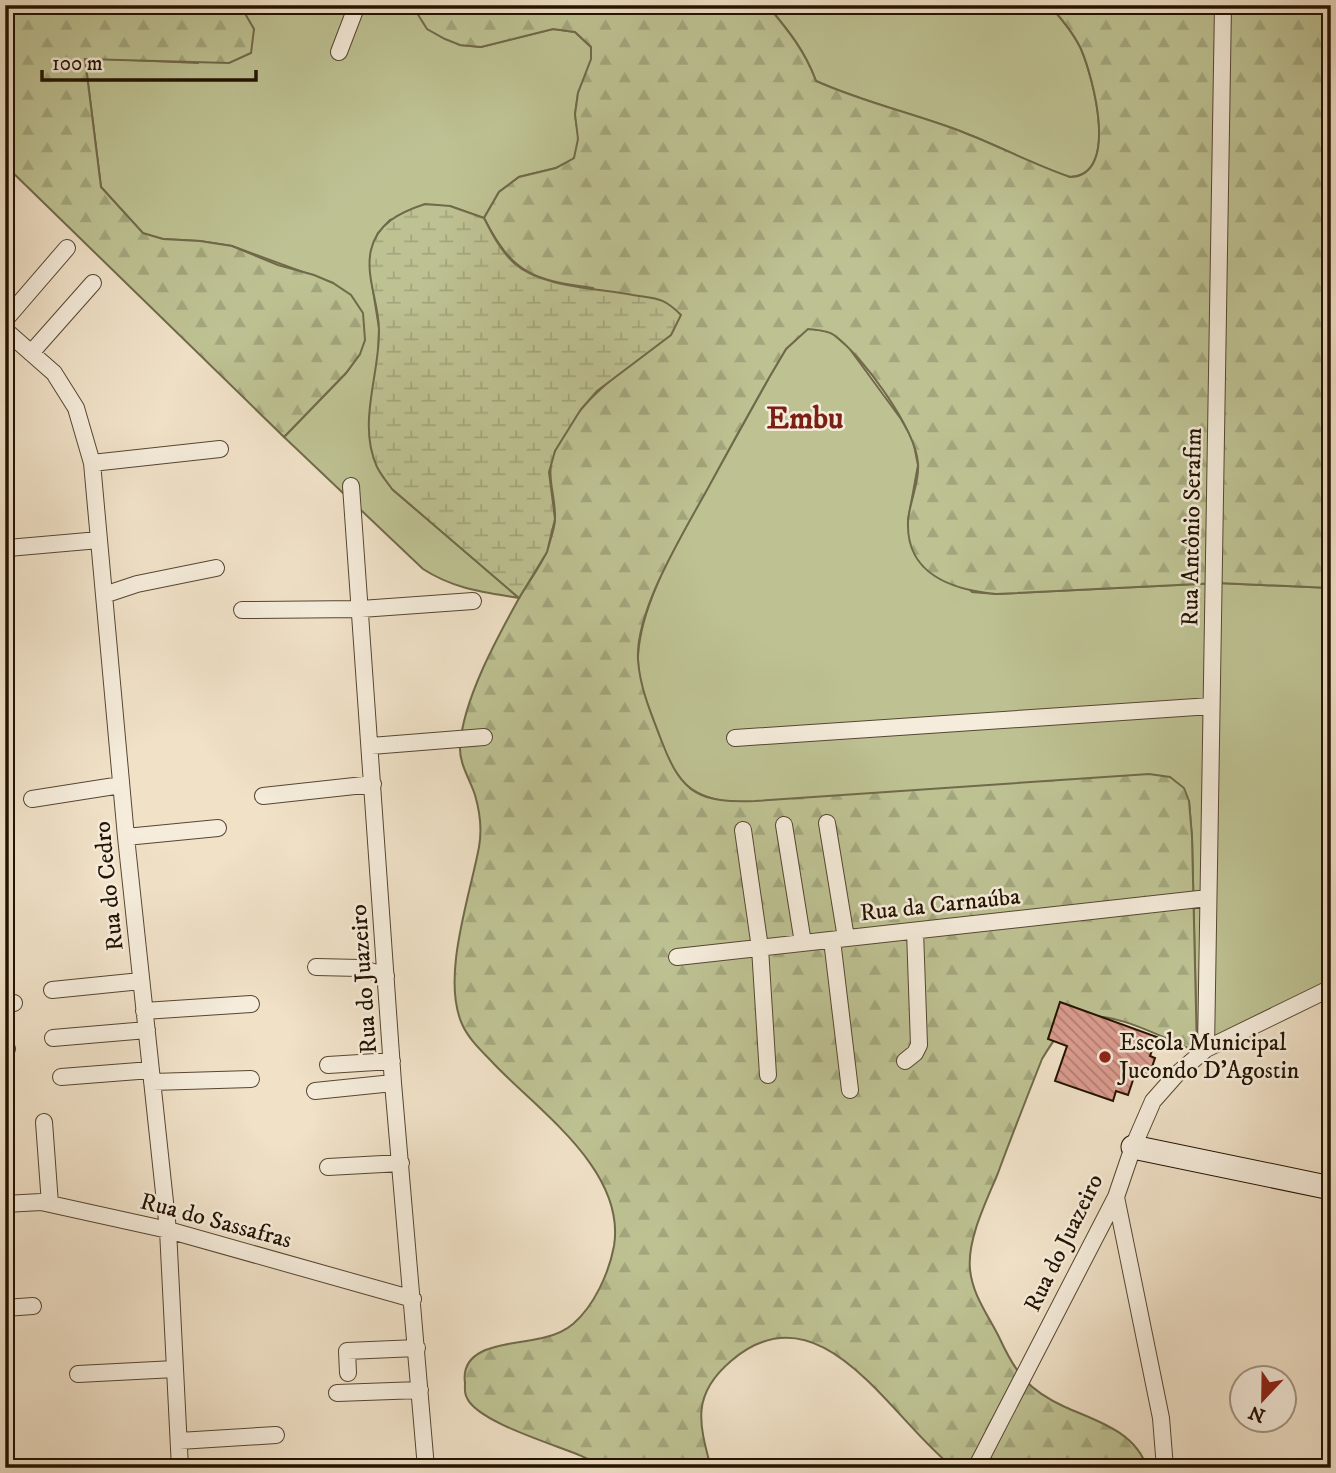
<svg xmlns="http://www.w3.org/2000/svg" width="1336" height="1473" font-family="'IM FELL DW Pica',serif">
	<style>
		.green { fill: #bec293; stroke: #706a4a; stroke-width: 2 }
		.forest { fill: url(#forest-firs); stroke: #706a4a; stroke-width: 2 }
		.wetland { fill: url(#wetland-marsh); stroke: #706a4a; stroke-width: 2 }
		.building { fill: url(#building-back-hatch); stroke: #231301; stroke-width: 2 }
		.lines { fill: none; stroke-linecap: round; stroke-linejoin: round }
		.street-casing { stroke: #564632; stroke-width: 18 }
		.secondary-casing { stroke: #231301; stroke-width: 25 }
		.street { stroke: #f5ecdb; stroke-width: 16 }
		.secondary { stroke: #f5ecdb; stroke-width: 23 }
		.poi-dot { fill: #8f2418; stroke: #f5ecdb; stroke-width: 2.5 }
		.labels { text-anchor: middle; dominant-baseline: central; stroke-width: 5; stroke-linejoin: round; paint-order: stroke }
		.street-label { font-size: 24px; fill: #231301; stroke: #f5ecdb }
		.poi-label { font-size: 24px; fill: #231301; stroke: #f5ecdb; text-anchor: start }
		.district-label { font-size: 32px; font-weight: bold; fill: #7a1f14; stroke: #f5ecdb }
	</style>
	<defs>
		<pattern id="forest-firs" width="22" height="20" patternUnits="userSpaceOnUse" patternTransform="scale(1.75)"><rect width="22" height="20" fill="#bec293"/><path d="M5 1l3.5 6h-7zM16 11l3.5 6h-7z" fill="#a3a67d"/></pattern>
		<pattern id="wetland-marsh" width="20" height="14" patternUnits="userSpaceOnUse" patternTransform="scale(1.75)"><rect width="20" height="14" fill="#bec293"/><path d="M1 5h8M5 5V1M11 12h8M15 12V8" fill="none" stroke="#a3a67d"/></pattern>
		<pattern id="building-back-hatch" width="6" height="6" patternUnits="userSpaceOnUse" patternTransform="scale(1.75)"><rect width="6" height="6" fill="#db9c8f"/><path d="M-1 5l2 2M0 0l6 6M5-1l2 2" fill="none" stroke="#b17e72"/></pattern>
	</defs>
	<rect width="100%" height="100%" fill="#f0e1c7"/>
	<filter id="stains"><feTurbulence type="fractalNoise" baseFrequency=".00286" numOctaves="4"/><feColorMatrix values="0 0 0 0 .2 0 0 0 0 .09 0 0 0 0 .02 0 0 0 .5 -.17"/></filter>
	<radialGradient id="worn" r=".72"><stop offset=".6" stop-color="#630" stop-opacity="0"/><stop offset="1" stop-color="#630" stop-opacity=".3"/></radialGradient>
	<!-- green -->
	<path class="green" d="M240 5H412V9L460 45 481 47 553 29 575 32 591 47 592 59 578 93 575 115 579 139 574 159 556 168 519 177 499 192 484 218 450 206 390 220 378 233 371 251V278L379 328 378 357 392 489 519 598C483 592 454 589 423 569L284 437 346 373 360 354 333 283 232 246 200 241 163 239 143 234 101 187 85 58 198 63 241 9Z
		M767 5H1049C1062 19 1073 32 1081 49 1093 77 1120 176 1070 177 1032 164 997 145 960 131 912 113 862 102 816 81 805 51 788 30 767 5Z
		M808 328 831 332 849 348 901 419 913 440 918 465 908 520 972 592 996 594 1218 583 1331 588V983L1197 1052 1192 837 1189 801 729 802C686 796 675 778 660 738 651 712 637 684 638 656 641 602 677 544 702 498 725 457 747 417 770 376L786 349Z"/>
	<!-- forest -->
	<path class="forest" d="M5 5H240L254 29 251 53 229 63 85 59 101 187 143 233 163 239 200 241 232 246 278 265 314 275 333 283 351 295 363 313 365 340 360 354 346 373 284 437 5 165Z
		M412 5H767C788 30 805 51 816 81 863 102 912 113 960 131 997 145 1032 164 1070 177 1120 176 1093 77 1081 49 1073 32 1062 19 1049 5H1331V588L1218 583 996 594C952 590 906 574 908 522 909 502 920 482 918 463 915 428 862 355 834 335 827 330 816 330 808 329L786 349 770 376C749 413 728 451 708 488 684 532 635 610 638 660 640 689 652 716 662 742 682 795 701 803 755 801L1149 774 1170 777 1184 788 1189 801 1192 837 1197 1052C1170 1041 1106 1006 1078 1019 1062 1026 1051 1044 1042 1059 1027 1097 1012 1135 998 1173 987 1200 967 1239 970 1269 972 1294 988 1315 999 1337 1016 1374 1028 1390 1065 1407 1097 1421 1136 1432 1147 1468H954C892 1421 821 1283 731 1361 691 1395 699 1423 711 1468 686 1468 661 1468 636 1468 626 1468 615 1469 606 1468 596 1466 588 1458 579 1455 553 1444 478 1422 467 1398 464 1393 465 1388 465 1383 459 1341 520 1345 546 1337 554 1335 566 1330 573 1324 594 1306 609 1273 614 1246 626 1171 540 1112 495 1065 483 1052 469 1040 462 1024 441 977 470 896 479 847 482 830 480 812 475 795 470 779 459 764 460 746 463 700 496 640 518 600 527 583 542 566 548 548 550 540 555 528 555 519 556 495 545 476 554 453 568 417 597 391 626 367L593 288C534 280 513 275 484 218L499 192 519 177 556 168 574 158 578 139 575 114 578 93 591 59V47L575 32 553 29 481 47 460 45 445 39 427 29Z"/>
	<!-- wetland -->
	<path class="wetland" d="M425 204 450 206 484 218C492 234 501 251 514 263 542 288 597 288 633 295 657 299 663 297 681 315L671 335 597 391 581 409 555 451 549 472 555 519 547 552 519 598 392 489C387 482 381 475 377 467 357 423 380 374 379 330 379 304 365 276 371 250 377 223 401 212 425 204Z"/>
	<!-- building -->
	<path class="building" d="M1060 1002 1157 1037 1150 1056 1155 1058 1149 1076 1136 1071 1128 1095 1116 1091 1113 1101 1055 1081 1067 1046 1048 1039Z"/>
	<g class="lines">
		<defs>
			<path id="street" d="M339 52 357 5
				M5 320 67 248
				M5 330 54 373 76 408 92 463 126 837 168 1230 180 1468
				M31 353 93 283
				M92 463 220 449
				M351 486 393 1083 426 1468
				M8 548 99 540
				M104 595 137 584 216 568
				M242 610 361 609 473 601
				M735 738 1211 706
				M371 746 484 737
				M263 796 373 784
				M32 799 121 785
				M827 823 846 938
				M784 825 803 943
				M743 830 760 948 768 1075
				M126 837 218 828
				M832 940 850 1090
				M677 957 1208 898
				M316 967 360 968 386 976
				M52 990 141 981
				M5 1004 14 1003
				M144 1011 251 1004
				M53 1038 147 1030
				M5 1049H7
				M1206 1049 1223 5
				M905 1061 915 1053 919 1045 915 931
				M328 1065 392 1061
				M61 1077 151 1070
				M152 1082 251 1079
				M315 1091 393 1083
				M44 1122 50 1204
				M328 1167 401 1163
				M1116 1197 1161 1418 1165 1468
				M5 1204 41 1202 168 1230 413 1299
				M5 1308 33 1306
				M348 1373 347 1351 417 1348
				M78 1374 175 1369
				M337 1393 420 1390
				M179 1441 276 1435
				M976 1468 1116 1197 1133 1147 1153 1101 1176 1075 1206 1049 1331 988"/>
			<path id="secondary" d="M1133 1147 1331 1188"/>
		</defs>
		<!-- street casing -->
		<use href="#street" class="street-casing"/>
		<!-- secondary casing -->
		<use href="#secondary" class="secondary-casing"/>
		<!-- street -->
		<use href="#street" class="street"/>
		<!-- secondary -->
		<use href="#secondary" class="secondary"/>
	</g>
	<!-- markers -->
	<circle class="poi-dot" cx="1105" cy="1057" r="7"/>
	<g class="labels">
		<!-- street labels -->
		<g class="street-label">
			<text transform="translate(1192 527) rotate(-89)">Rua Antônio Serafim</text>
			<text transform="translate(109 886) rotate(-96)">Rua do Cedro</text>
			<text transform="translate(940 905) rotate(-6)">Rua da Carnaúba</text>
			<text transform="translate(364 979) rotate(-94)">Rua do Juazeiro</text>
			<text transform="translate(216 1221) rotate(15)">Rua do Sassafras</text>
			<text transform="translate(1064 1243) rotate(-64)">Rua do Juazeiro</text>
		</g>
		<!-- poi labels -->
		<g class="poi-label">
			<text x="1119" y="1043">Escola Municipal<tspan x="1119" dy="28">Jucondo D'Agostin</tspan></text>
		</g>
		<!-- district labels -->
		<g class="district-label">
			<text x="805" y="419">Embu</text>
		</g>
	</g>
	<!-- margin -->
	<rect width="1336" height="1473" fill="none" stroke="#f0e1c7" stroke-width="28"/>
	<rect x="7" y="7" width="1322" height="1459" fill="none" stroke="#231301" stroke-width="3.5"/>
	<rect x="14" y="14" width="1308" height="1445" fill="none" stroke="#231301" stroke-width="2"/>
	<!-- north arrow -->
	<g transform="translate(1263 1399) rotate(202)"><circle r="33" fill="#f5ecdb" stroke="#a19584" stroke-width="2"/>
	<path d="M0-5L12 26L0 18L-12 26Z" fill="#8f2418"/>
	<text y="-10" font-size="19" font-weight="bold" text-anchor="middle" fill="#231301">N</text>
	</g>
	<!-- scale -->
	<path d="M42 70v10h214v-10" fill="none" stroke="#231301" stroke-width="3.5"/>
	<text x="52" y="70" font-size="21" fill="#231301" stroke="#f5ecdb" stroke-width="5" paint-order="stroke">100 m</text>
	<rect width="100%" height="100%" filter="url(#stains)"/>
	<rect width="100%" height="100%" fill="url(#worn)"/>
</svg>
